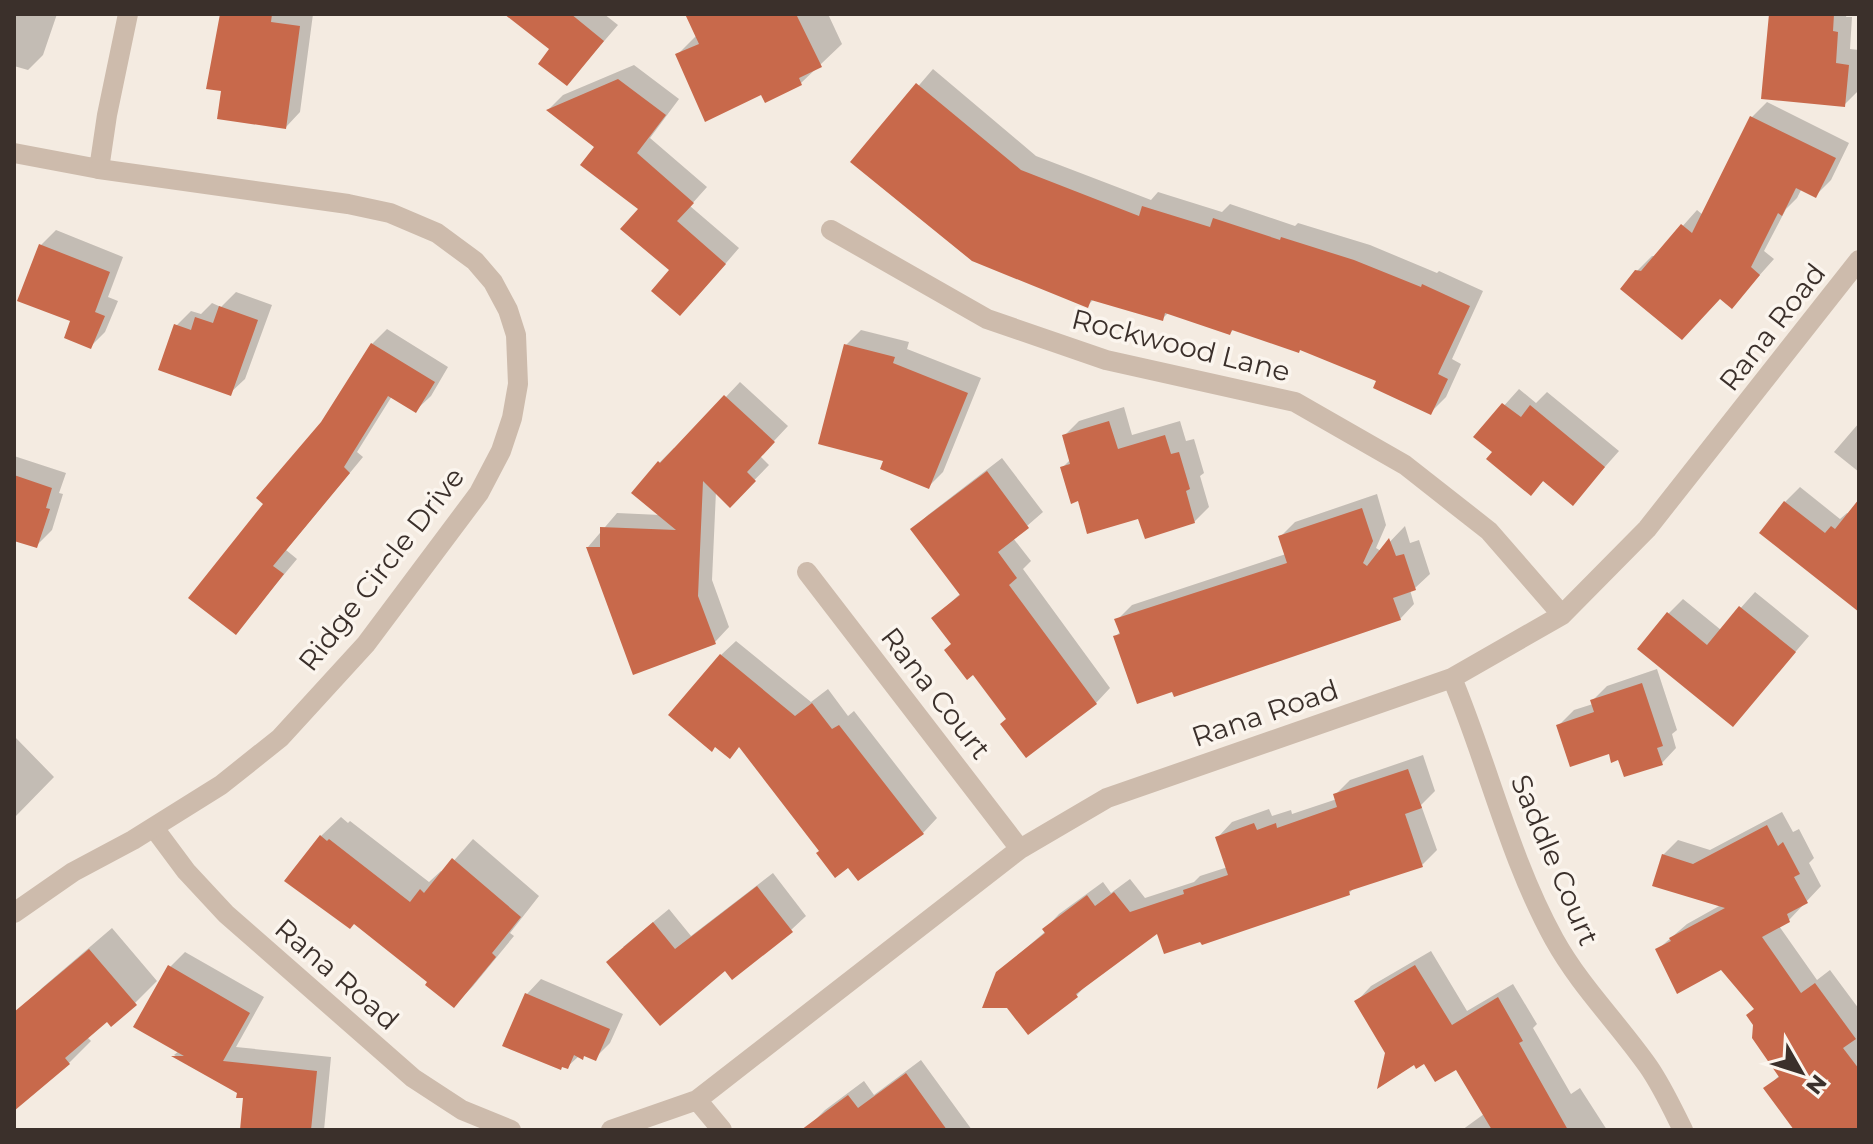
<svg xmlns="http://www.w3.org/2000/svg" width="1873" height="1144" font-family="Montserrat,sans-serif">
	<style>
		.shadow { fill: #0003 }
		.building { fill: #c8694b }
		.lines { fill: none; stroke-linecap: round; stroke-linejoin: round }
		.minor { stroke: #cdbbac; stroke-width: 20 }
		.tertiary { stroke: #cdbbac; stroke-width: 20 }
		.labels { text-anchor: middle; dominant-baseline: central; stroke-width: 7; stroke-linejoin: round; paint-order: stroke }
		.street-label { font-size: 28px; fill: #3b302b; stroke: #fbf5ee }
	</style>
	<rect width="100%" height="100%" fill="#f4ebe1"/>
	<!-- shadow -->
	<path class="shadow" d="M14 14H57L43 55 28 70 14 66Z
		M222 14H313L300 112 286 127 224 89Z
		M523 14H604L618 25 567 84 552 49Z
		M687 14H828L842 44 801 83 762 93 677 55 697 35Z
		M1771 14H1847L1846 17H1852L1850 49 1859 50V90L1844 105Z
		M634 65 679 99 650 138 707 187 690 206 739 248 695 299 671 270 641 209 596 147 549 109 563 95Z
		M933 69 1036 156 1151 200 1158 192 1222 212 1230 204 1295 226 1298 223 1370 245 1437 273 1439 271 1483 291 1452 359 1461 364 1446 397 1431 412 1379 380 1301 348 1234 329 1230 333 1169 312 1162 319 1095 298 1088 305 853 162Z
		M1767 102 1849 143 1831 180 1816 195 1802 188 1797 198 1786 209 1764 251 1774 259 1732 306 1720 297 1636 272 1652 256H1656L1697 210 1703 215 1752 117Z
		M56 230 123 257 108 297 118 301 105 332 90 347 41 245Z
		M236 292 272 305 245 379 230 393 176 326 191 311 201 314 212 303 221 307Z
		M387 329 448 367 431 396 416 410 392 396 357 452 363 457 286 550 297 559 236 632 265 504 322 424 372 344Z
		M861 330 909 342 907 349 981 378 943 472 928 487 886 460 846 345Z
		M740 382 788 426 760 456 769 465 730 505 716 491 712 580 729 627 715 642 588 547 617 513 660 515 659 463 674 448 676 450Z
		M1519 389 1536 403 1547 392 1619 451 1573 503 1544 480 1531 493 1495 452 1476 437Z
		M1124 407 1132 435 1180 421 1186 441 1194 439 1204 473 1200 476 1209 507 1194 522 1140 516 1079 499 1063 467 1071 459 1064 436 1079 421Z
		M1859 423V472L1834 452Z
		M14 456 66 473 59 493 63 494 52 530 37 545 14 538Z
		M1002 458 1043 512 1013 538 1031 561 1023 569 1110 688 1096 703 1008 718 934 618 961 593 913 529 928 515Z
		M1800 487 1840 519 1847 513 1849 514 1859 502V608L1785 502Z
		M1377 494 1386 525 1376 548 1381 551 1405 526 1410 543 1419 540 1430 574 1415 588 1410 590 1414 604 1400 619 1116 636 1121 631 1117 620 1132 605 1286 554 1280 537 1295 522Z
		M1755 592 1809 636 1733 725 1668 614 1683 599 1721 630Z
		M736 641 811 702 828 689 848 716 854 711 937 818 923 833 849 865 822 850 721 655Z
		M1657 669 1677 730 1672 734 1676 748 1662 763 1619 758 1559 725 1574 710 1593 704 1592 701 1607 686Z
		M14 736 54 777 14 818Z
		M1423 755 1435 791 1421 805 1437 850 1422 865 1355 887 1349 893 1158 931 1091 980 1077 995 997 973 1046 931 1045 929 1059 914 1103 882 1111 893 1130 879 1145 898 1194 882 1200 876 1228 867 1218 837 1232 822 1269 809 1272 816 1291 810 1292 814 1337 799 1335 795 1350 780Z
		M1782 812 1793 832 1799 829 1814 858 1809 863 1821 886 1789 920 1779 926 1817 980 1830 970 1859 1009V1130H1796L1766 1088 1780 1075 1756 1008 1722 967 1657 950 1687 924 1721 905 1663 855 1678 840 1710 850Z
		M341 817 348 823 350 821 429 882 441 871 443 873 473 839 539 896 510 933 514 936 473 986 454 1006 429 982 321 836Z
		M773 873 806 916 791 930 725 968 623 947 669 909 691 936Z
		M112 928 157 981 135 1003 107 1019 87 1037 91 1041 69 1063 14 1109V1018L42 988Z
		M1431 951 1467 1011 1513 984 1537 1024 1533 1028 1571 1094 1580 1088 1607 1130H1462L1484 1114 1457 1068 1425 1061 1414 1063 1388 1053 1357 1001 1371 986Z
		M185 952 264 997 236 1047 331 1057 324 1130H242L245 1096 174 1055 179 1051 170 967Z
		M541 979 623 1014 610 1043 595 1058 586 1054 579 1056 567 1067 527 994Z
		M921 1060 972 1130H814L810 1125 825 1110 864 1081 874 1095Z"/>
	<!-- building -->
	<path class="building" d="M220 14H272L271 22 300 26 286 129 217 119 221 91 206 89Z
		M504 14H571L604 41 567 86 538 64 549 49Z
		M685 14H796L822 67 799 78 802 85 765 103 761 95 705 122 675 54 699 44Z
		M1769 14H1834L1833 31 1838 32 1836 63 1849 65 1845 107 1761 99Z
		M618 79 666 115 637 153 694 203 677 221 726 264 680 316 651 291 669 270 620 229 638 209 580 165 594 147 546 110Z
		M916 83 1021 170 1139 216 1142 206 1210 227 1213 218 1280 240 1281 237 1354 260 1421 287 1422 284 1470 306 1438 374 1448 379 1431 415 1373 388 1376 381 1300 350 1299 353 1232 330 1230 335 1165 313 1163 321 1091 300 1088 308 972 261 850 162Z
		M1750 116 1836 158 1816 198 1796 188 1782 216 1778 213 1751 267 1760 275 1732 309 1720 299 1682 340 1620 289 1635 270 1641 271 1681 224 1692 233Z
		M39 244 110 272 95 312 105 316 91 349 64 338 70 321 17 301Z
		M219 306 258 320 231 396 158 370 174 324 191 330 195 317 213 323Z
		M371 343 435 382 416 413 388 396 344 467 350 473 273 566 284 574 236 635 188 598 263 504 256 498 321 422Z
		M844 344 895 357 893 363 968 393 929 489 880 469 883 461 818 444Z
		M724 395 775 442 747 472 756 481 730 508 703 481 698 596 716 644 633 675 586 547H600V527L676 530 631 493 658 461 660 463Z
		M1502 403 1521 417 1530 405 1605 467 1573 506 1543 481 1531 496 1486 459 1492 452 1473 437Z
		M1109 421 1118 449 1165 435 1171 454 1179 452 1190 489 1186 491 1195 523 1145 539 1138 519 1087 534 1078 501 1071 504 1060 467 1070 464 1062 435Z
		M987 471 1029 528 998 552 1017 578 1009 585 1097 704 1026 758 1000 724 1006 719 973 675 967 680 944 650 951 644 931 618 960 595 910 529Z
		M14 475 52 488 46 508 50 509 37 548 14 541Z
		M1859 499V612L1759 533 1784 501 1825 533 1831 526 1835 529Z
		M1362 508 1373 541 1363 563 1367 566 1389 538 1396 556 1404 554 1416 590 1393 598 1401 620 1174 697 1172 692 1137 704 1113 636 1120 634 1114 619 1287 563 1278 536Z
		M1739 606 1796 652 1733 727 1637 649 1667 612 1707 645Z
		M720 654 795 716 812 703 832 729 839 725 924 834 858 881 848 868 835 878 816 853 819 851 739 747 730 759 715 747 712 752 668 715Z
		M1642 683 1663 746 1657 748 1663 765 1624 777 1618 760 1611 763 1609 754 1570 767 1556 725 1594 712 1590 700Z
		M1408 769 1422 808 1405 814 1423 867 1349 891 1350 895 1202 945 1200 942 1164 954 1157 934 1076 994 1078 997 1028 1035 1007 1008H982L996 972 1045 933 1042 929 1087 895 1095 906 1114 892 1130 912 1184 894 1183 890 1228 875 1215 837 1254 823 1257 830 1276 823 1277 828 1337 807 1333 794Z
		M1767 825 1778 846 1783 842 1800 874 1794 877 1808 903 1787 914 1790 922 1762 937 1801 993 1815 983 1856 1039 1843 1048 1859 1069V1130H1794L1763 1088 1779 1077 1752 1038 1753 1025 1746 1015 1754 1009 1721 970 1677 994 1655 949 1671 941 1669 938 1725 908 1652 886 1662 854 1693 864Z
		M320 835 327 841 329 839 410 902 420 889 424 893 452 858 521 917 492 953 496 957 454 1008 425 985 427 982 354 924 350 929 284 881Z
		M757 886 793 932 732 980 725 971 660 1026 606 962 653 922 675 949Z
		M89 949 137 1005 111 1027 107 1022 65 1058 70 1064 14 1111V1012Z
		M168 965 250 1013 223 1061 317 1071 311 1130H240L243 1098H236L237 1093 171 1056H184L133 1027Z
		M1415 965 1452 1025 1498 997 1523 1041 1519 1043 1568 1130H1492L1456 1070 1435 1082 1424 1064 1416 1069 1414 1065 1377 1089 1385 1053 1354 1001Z
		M525 993 610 1029 596 1061 584 1056 583 1060 574 1055 568 1069 562 1067 561 1070 502 1046Z
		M906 1073 947 1130H801L848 1095 858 1108Z"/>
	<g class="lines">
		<!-- minor -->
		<path class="minor" d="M14 153 99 169 107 115 128 14
			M831 230 987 319 1106 360 1295 402 1405 465 1489 531 1562 615
			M807 572 1020 849
			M1452 678C1488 764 1509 857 1554 939 1580 986 1617 1022 1648 1066 1662 1086 1672 1108 1683 1130
			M154 828 186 871 226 914 413 1078 462 1110 511 1130
			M697 1100 722 1130
			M611 1130 697 1100 1020 849 1107 798 1452 678 1562 615 1647 529 1859 260"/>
		<!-- tertiary -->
		<path class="tertiary" d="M14 913 73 872 133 840 221 785 280 738 366 644 479 493 501 451 512 418 518 384 516 335 508 310 493 282 475 261 437 233 390 213 348 204 99 169"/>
	</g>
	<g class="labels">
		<!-- street labels -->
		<g class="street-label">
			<text transform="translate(1772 327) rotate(-52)">Rana Road</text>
			<text transform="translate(1181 345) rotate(14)">Rockwood Lane</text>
			<text transform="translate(381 569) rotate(-52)">Ridge Circle Drive</text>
			<text transform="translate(936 693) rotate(52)">Rana Court</text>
			<text transform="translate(1265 713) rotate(-19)">Rana Road</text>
			<text transform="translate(1555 860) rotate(67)">Saddle Court</text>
			<text transform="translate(337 974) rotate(41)">Rana Road</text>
		</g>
	</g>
	<!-- border -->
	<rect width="1873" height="1144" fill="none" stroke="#3b302b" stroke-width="32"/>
	<!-- north arrow -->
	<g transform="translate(1801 1072) rotate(129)" stroke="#fbf5ee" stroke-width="6" paint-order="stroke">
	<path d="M0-6L14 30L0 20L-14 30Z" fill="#3b302b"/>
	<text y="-12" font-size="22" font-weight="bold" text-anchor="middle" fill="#3b302b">N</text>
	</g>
</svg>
